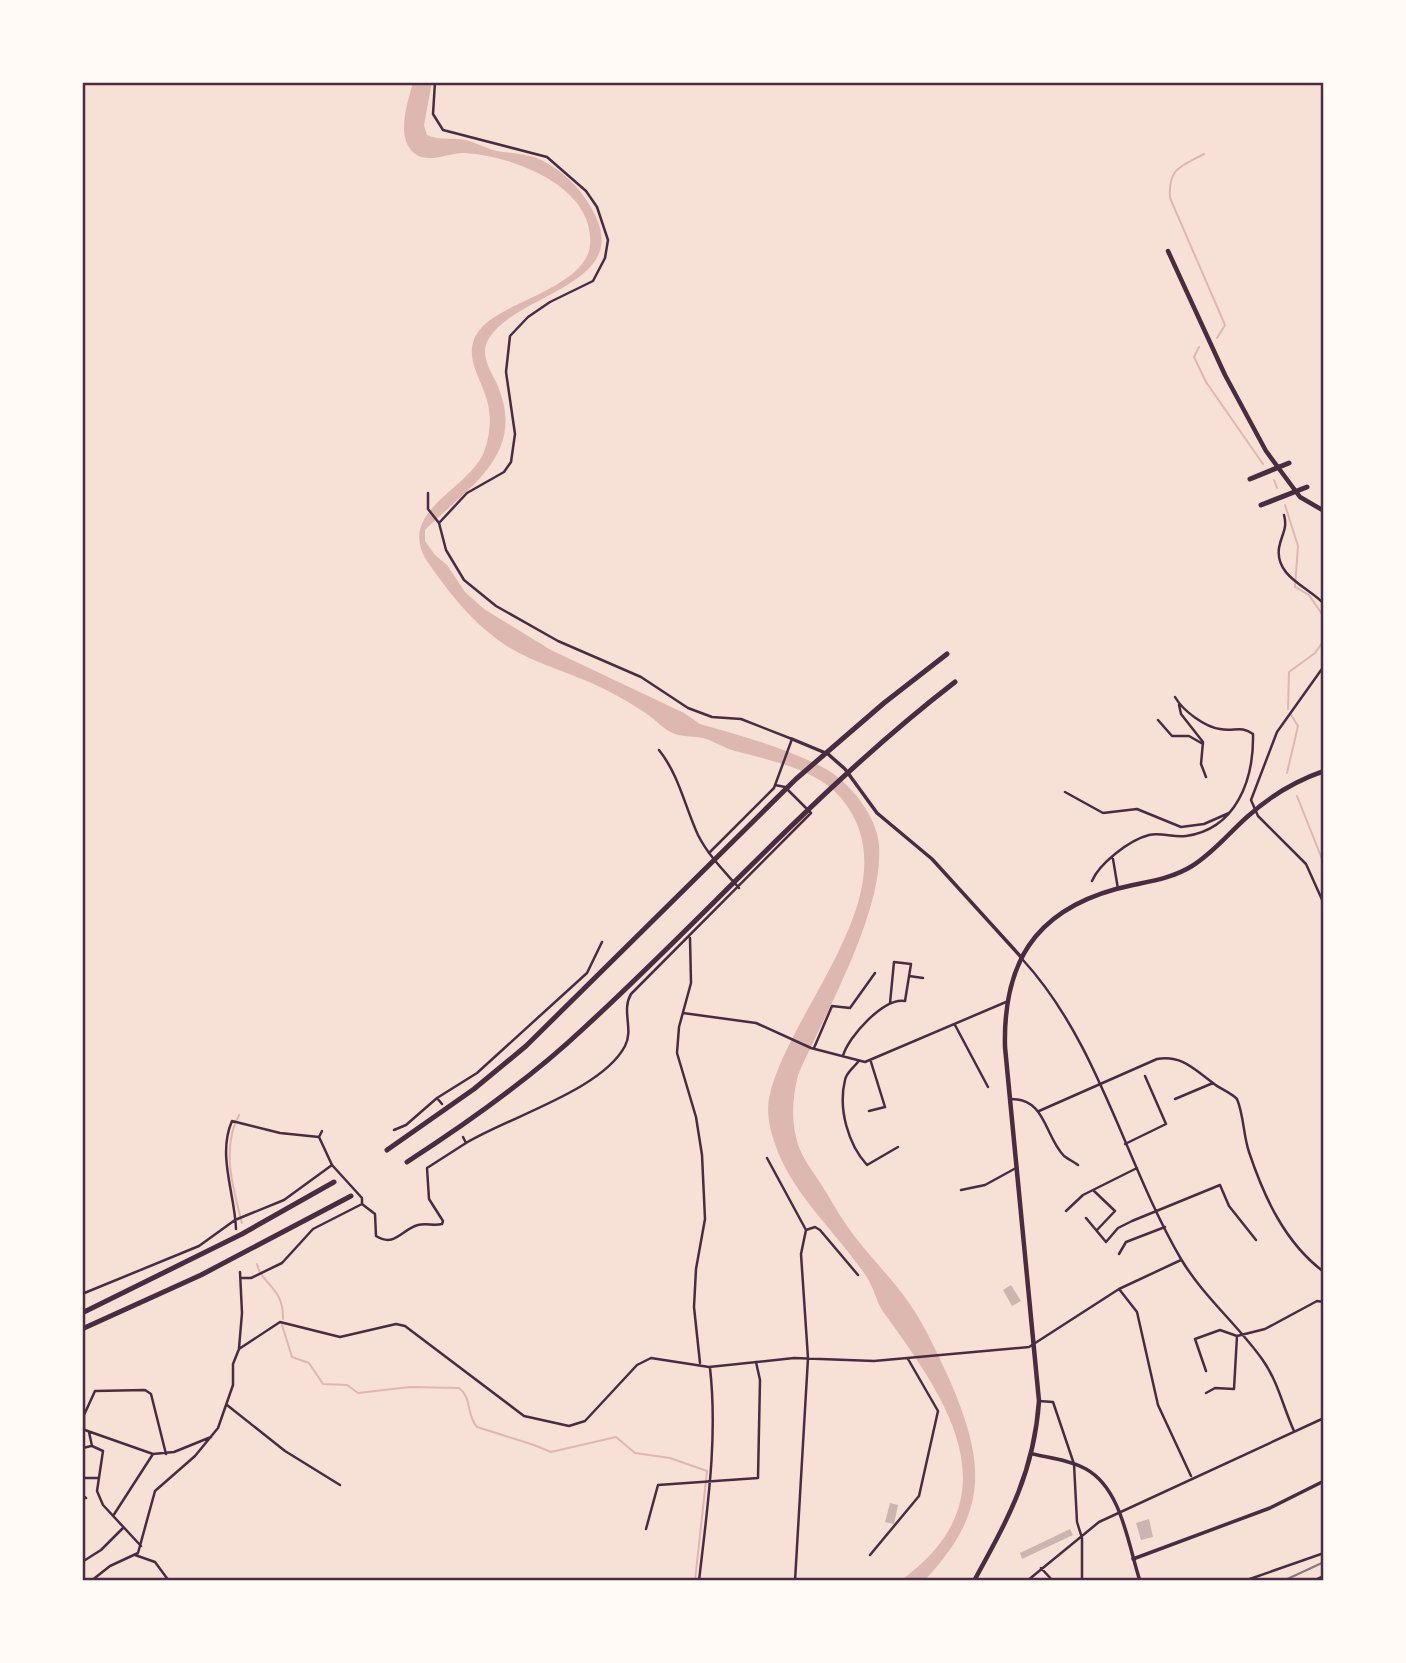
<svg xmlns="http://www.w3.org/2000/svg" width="1406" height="1663" font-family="'Asap Condensed',sans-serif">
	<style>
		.water { fill: #dcb8b0 }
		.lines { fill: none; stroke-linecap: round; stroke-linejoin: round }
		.stream { stroke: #dcb8b0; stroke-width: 2 }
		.building { fill: #ccb4b1 }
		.minor { stroke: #4a2c40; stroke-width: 2.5 }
		.tertiary { stroke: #4a2c40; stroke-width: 3.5 }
		.secondary { stroke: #4a2c40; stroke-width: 3.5 }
		.primary { stroke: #4a2c40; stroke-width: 4.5 }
		.motorway { stroke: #4a2c40; stroke-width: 5 }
		.rail { stroke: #8f747c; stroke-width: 2 }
		.neatline { fill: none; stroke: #4a2c40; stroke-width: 2.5 }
	</style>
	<rect width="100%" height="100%" fill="#f7e1d7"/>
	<!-- water -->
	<path class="water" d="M413 82H432L424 125 427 135C438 140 446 138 458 139 471 140 481 146 493 150 509 154 530 153 545 162 567 174 584 192 595 215 631 287 510 294 487 342 481 356 490 370 496 382 529 454 469 486 425 530V541L435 555 447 565 465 592 484 609 551 650 684 713 700 724C741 736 788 748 826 769 850 783 877 816 879 845 884 912 825 1013 798 1075 793 1097 791 1115 796 1137 799 1154 812 1170 821 1184 833 1203 844 1224 859 1242 875 1262 894 1281 909 1303 926 1327 939 1357 951 1383 986 1466 988 1513 924 1581H900C1016 1498 948 1401 884 1313 876 1302 874 1287 866 1276 838 1234 797 1199 778 1152 771 1134 766 1117 769 1098 788 1008 916 888 841 798 817 769 769 760 735 751 724 748 714 741 703 738 694 736 684 737 675 734 664 730 657 721 647 714 634 705 620 697 606 690 570 671 524 662 493 636 467 616 443 585 425 558 399 510 468 490 484 452 489 439 491 424 489 410 486 381 456 354 483 326 509 300 586 286 590 245 595 186 512 156 465 153 449 152 429 165 414 153 395 137 408 102 413 82Z"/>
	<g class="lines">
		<!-- stream -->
		<path class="stream" d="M1204 154C1180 167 1168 168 1170 198L1225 325 1217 338
			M1199 347 1194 357 1206 382 1263 464
			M1274 480 1277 488
			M1285 505 1298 546 1295 587 1309 595 1324 617
			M1288 709 1289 672 1315 653 1324 640
			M1287 773 1298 726 1291 715
			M1297 796 1324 864
			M239 1115C221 1148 233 1189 242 1223
			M257 1264C261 1284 284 1287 283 1319
			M282 1325 292 1357 309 1363 323 1384 347 1385 358 1393 410 1387 459 1388C472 1397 466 1415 477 1427L534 1445 551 1452 616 1437 635 1453 670 1458 707 1471 695 1581"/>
	</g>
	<!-- building -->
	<path class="building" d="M1011 1285 1021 1301 1012 1306 1003 1290Z
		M890 1503 898 1505 894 1524 885 1522Z
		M1149 1519 1153 1537 1141 1540 1136 1523Z
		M1070 1529 1073 1535 1022 1559 1020 1553Z"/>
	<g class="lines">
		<!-- minor -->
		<path class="minor" d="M435 82 433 114 443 130 547 157 586 191 597 207 608 240 605 258 593 281 550 302 528 317 510 336 506 372 515 434 511 462 504 472 467 493 439 523
			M428 493V509L439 523 446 550 464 580 496 606 558 641 641 677 688 708 712 717 741 719 792 739 774 788 709 853
			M1284 515C1288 529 1281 535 1279 548 1275 577 1309 587 1324 604
			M1324 666 1277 732 1251 800 1258 816 1306 864 1324 904
			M1179 705 1181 714 1203 742 1201 764 1206 777
			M1158 720 1172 736H1189L1203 744
			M659 750C679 775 685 807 698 835 708 855 724 871 739 888
			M1065 792 1103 813 1137 809 1181 827 1204 824 1229 813
			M1113 859 1118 889
			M1092 881C1099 864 1129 840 1149 835 1161 832 1174 838 1186 836 1236 829 1254 780 1253 734 1241 725 1234 732 1220 729 1205 727 1183 711 1175 697
			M690 938 691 983 679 1027 677 1053 696 1117 702 1155 705 1219 696 1269 694 1307 700 1363
			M1023 960C1099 1043 1125 1163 1181 1259 1203 1296 1237 1324 1262 1359 1278 1381 1283 1407 1294 1431
			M909 976 923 978
			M683 1013 756 1023 811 1048 865 1062 1006 1002
			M955 1025 988 1087
			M814 1048 832 1006 850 1008 875 973
			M843 1056C848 1037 884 997 905 1001L911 964 894 962 890 1003
			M858 1062C854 1067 846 1073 845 1080 838 1109 848 1144 867 1165L898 1147
			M437 1098 477 1073 587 973 602 942
			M1010 1099C1046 1098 1044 1135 1064 1156 1068 1159 1074 1162 1078 1165
			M1175 1099 1213 1083
			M869 1111 885 1107 871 1062
			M1039 1111 1157 1059C1182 1055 1194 1069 1213 1083 1220 1089 1230 1092 1237 1099 1244 1116 1243 1134 1249 1152 1264 1197 1285 1243 1324 1272
			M394 1130 406 1125 437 1098 442 1104
			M466 1143C509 1117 602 1090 625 1046 634 1029 621 1011 631 994L811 813 785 787 775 785
			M1125 1144 1166 1124 1145 1076
			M767 1158 806 1230
			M961 1190 985 1185 1016 1168
			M1093 1190 1115 1211 1097 1230
			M362 1204 375 1214 376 1236C395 1248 402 1229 418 1225 426 1223 434 1226 442 1224L443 1221 429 1199 427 1168 466 1143 463 1137
			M1066 1211 1083 1195 1137 1168
			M1086 1218 1106 1242 1118 1228 1132 1221 1220 1185 1229 1206 1256 1240
			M236 1229C235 1194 217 1155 232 1121L280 1133 319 1137 322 1131
			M806 1230 815 1227 820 1230 858 1275
			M1119 1254 1126 1242 1165 1227
			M241 1278H251L282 1263 313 1229 362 1204V1198L332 1165 319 1137
			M1119 1289 1137 1312 1158 1405 1191 1476
			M82 1294 199 1246 235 1220 284 1200 332 1165
			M239 1348 242 1313 240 1272
			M1206 1371 1195 1339 1220 1330 1237 1336 1265 1329 1317 1301 1324 1302
			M1206 1393 1215 1388 1234 1389 1237 1336
			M1039 1401 1053 1402 1074 1464 1077 1522 1082 1538V1581
			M227 1405 285 1451 340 1485
			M82 1429 153 1454 174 1452 211 1437
			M84 1430V1415L95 1391 145 1390 151 1394 166 1454
			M89 1432 92 1446 103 1451 97 1491 103 1505 141 1546
			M82 1463 83 1448 91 1446
			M82 1478H98
			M82 1495 86 1498
			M113 1516 153 1454
			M646 1529 658 1485 758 1478 760 1380 756 1362
			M135 1555 155 1562 169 1581
			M870 1555 919 1496 938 1411 908 1359
			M82 1562 101 1550 123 1528
			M1041 1568 1053 1581
			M91 1581 110 1566 138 1553 155 1491 195 1456 218 1428 233 1385V1364L239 1349 280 1322 340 1337 396 1324 405 1326 524 1416 569 1426 585 1421 637 1365 651 1358 709 1367 794 1358 874 1361 1029 1347 1119 1289 1181 1260
			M699 1581C707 1510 718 1439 710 1368
			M795 1581 808 1358 801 1254 806 1230
			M1027 1581 1099 1522 1324 1418
			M1244 1581 1324 1553
			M1313 1581 1324 1576"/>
		<!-- tertiary -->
		<path class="tertiary" d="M792 739 828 754 845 769 877 813 932 859 1021 957
			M1133 1559 1270 1508 1324 1481"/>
		<!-- secondary -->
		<path class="secondary" d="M1033 1454C1050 1458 1070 1460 1086 1469 1122 1489 1128 1545 1140 1581"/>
		<!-- primary -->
		<path class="primary" d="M1168 251 1225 375 1266 451 1300 497 1324 511
			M974 1581C1008 1519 1034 1473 1039 1401L1005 1047C1003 965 1033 912 1116 889 1141 882 1168 881 1192 866 1213 853 1228 834 1247 817 1270 796 1295 781 1324 771"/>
		<!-- motorway -->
		<path class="motorway" d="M1250 479 1289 463
			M1261 505 1307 487
			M387 1150 474 1089 526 1046 796 779 884 703 947 654
			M407 1162C469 1122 530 1079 584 1028 709 913 820 786 955 682
			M82 1313 242 1234 334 1182
			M82 1329 201 1275 351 1196"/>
		<!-- rail -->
		<path class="rail" d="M1283 1581 1324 1562"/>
	</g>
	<!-- border -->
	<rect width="1406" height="1663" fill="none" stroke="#fffaf5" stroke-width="168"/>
	<rect x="84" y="84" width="1238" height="1495" class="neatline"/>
</svg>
